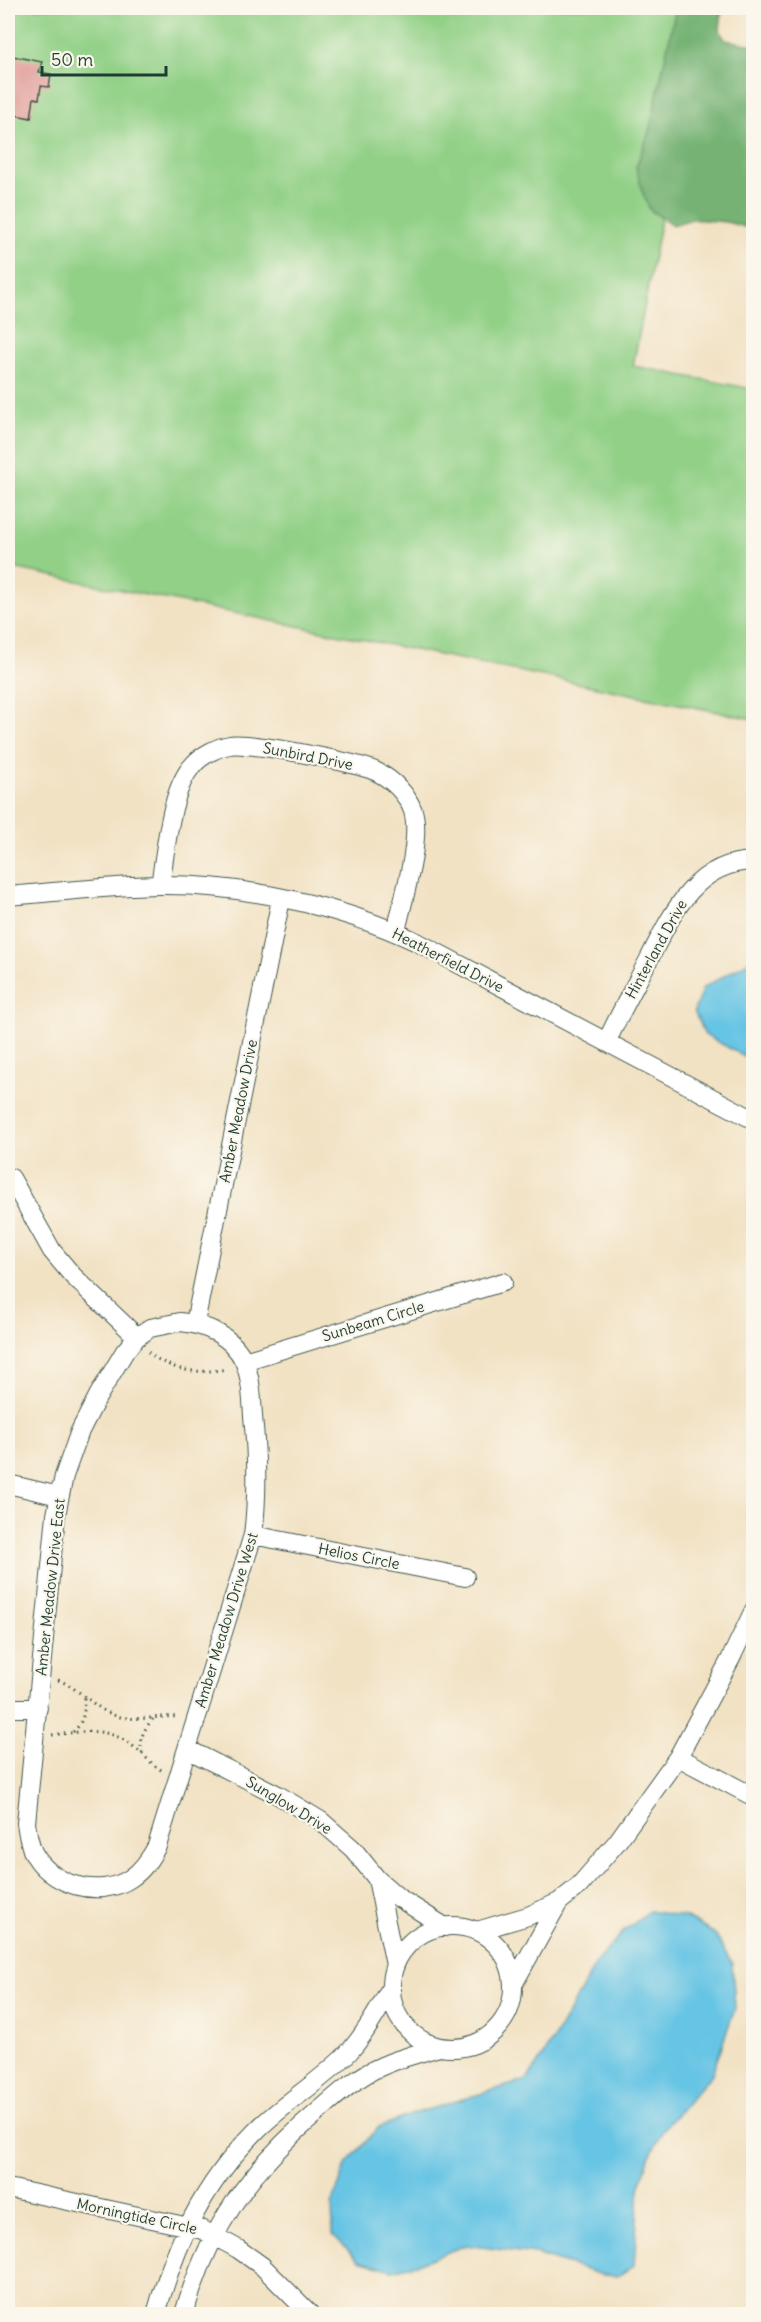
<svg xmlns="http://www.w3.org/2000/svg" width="761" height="2322" font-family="Delius,sans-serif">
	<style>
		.green { fill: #91d086; stroke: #58865d; stroke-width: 1.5 }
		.forest { fill: #74b273; stroke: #4a7854; stroke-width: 1.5 }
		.water { fill: #66c4e4; stroke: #42808c; stroke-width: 1.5 }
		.building { fill: #df9894 }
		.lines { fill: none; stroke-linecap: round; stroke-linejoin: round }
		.street-casing { stroke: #3f564a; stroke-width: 20 }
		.path { stroke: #3f564a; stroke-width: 3; stroke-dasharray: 1.5 4.5; stroke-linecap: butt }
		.street { stroke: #fff; stroke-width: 18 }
		.labels { text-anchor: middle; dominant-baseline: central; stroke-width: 4.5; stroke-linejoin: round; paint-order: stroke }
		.street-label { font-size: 15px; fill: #1f3d34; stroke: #fbf7ec }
	</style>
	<rect width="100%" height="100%" fill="#fbf7ec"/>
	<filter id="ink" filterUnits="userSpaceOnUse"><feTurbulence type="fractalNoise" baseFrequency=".0167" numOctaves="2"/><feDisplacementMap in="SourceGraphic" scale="12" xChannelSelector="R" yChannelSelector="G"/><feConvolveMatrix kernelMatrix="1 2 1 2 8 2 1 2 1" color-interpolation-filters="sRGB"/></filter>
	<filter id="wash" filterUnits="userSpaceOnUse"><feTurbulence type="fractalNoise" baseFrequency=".008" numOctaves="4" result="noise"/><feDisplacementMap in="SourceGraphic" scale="24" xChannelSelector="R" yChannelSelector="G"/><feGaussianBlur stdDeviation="1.35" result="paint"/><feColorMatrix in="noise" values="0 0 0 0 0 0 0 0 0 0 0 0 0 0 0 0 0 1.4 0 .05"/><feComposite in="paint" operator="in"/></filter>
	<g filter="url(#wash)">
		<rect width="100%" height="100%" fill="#f2e2c4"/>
		<!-- green -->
		<path class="green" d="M8 8H701L633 366 753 389V719L8 567Z"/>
		<!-- forest -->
		<path class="forest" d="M676 8H722L720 30 725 40 753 45V229L726 222 692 219 673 225 650 210 642 191 636 167 649 132Z"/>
		<!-- water -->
		<path class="water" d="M753 959V1061L705 1035 694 1011 703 988Z
			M649 1911 685 1917 715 1934 732 1964 735 2008 712 2074 663 2130 649 2158 639 2189 634 2265 618 2276 602 2275 535 2254 466 2245 417 2264 392 2270 359 2260 333 2235 332 2204 347 2163 379 2127 416 2113 527 2080 553 2040 598 1960 621 1934Z"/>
		<g id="blocks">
			<!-- building -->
			<path class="building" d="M8 55 42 62 39 72 51 74 49 87 41 86 39 99 34 98 31 118 10 114 11 110 8 109Z"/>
		</g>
	</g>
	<g filter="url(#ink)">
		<use href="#blocks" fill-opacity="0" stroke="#3f564a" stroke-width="1.5"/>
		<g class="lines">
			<defs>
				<path id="street" d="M160 885C166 851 170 788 194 764 202 755 218 747 230 745 246 741 361 763 377 772 393 780 407 794 413 811 422 840 402 902 396 932
					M8 896C58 892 108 886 159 885 242 884 342 906 417 942L754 1120
					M607 1041C620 1013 635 986 649 959 672 914 695 862 754 861
					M11 1178 52 1251 73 1276 137 1337
					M180 1322C206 1324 233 1337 244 1361 251 1377 252 1398 253 1416 257 1456 258 1495 253 1535L157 1846C150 1859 143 1870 131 1878 99 1900 48 1885 32 1850 29 1841 27 1832 26 1823L56 1515 64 1476 80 1431 98 1396 125 1351 137 1337 150 1328Z
					M195 1323 281 899
					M244 1361 503 1282
					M8 1484 59 1496
					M253 1535 465 1577
					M8 1708H38
					M187 1749 278 1795 321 1821 353 1849 377 1879 399 1898 445 1927
					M678 1757 754 1797
					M377 1879 395 1965
					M391 1987a61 61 0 1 1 122 0a61 61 0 1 1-122 0Z
					M477 1931 528 1916 559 1902 579 1886 617 1842 678 1757 730 1660 754 1610
					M514 1983 559 1902
					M8 2188 203 2230 238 2249 262 2266 310 2314
					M156 2314C176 2243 202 2186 255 2132 284 2102 321 2082 349 2052 366 2033 379 2010 391 1987
					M184 2314C208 2228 251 2168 319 2111 338 2094 358 2076 382 2066 400 2058 420 2053 439 2047"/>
			</defs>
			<!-- street casing -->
			<use href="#street" class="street-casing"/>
			<!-- path -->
			<path class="path" d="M148 1352C172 1372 197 1374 227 1369
				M58 1680C77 1687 90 1704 109 1713 132 1724 155 1715 179 1717
				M73 1732C84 1722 85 1711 84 1697
				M52 1735C84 1732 106 1725 134 1747 145 1755 150 1764 163 1771
				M142 1753C139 1739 143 1730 153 1719"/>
			<!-- street -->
			<use href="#street" class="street"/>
		</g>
	</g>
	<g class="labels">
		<!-- street labels -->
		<g class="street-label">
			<text transform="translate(308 756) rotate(11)">Sunbird Drive</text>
			<text transform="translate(656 949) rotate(-61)">Hinterland Drive</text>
			<text transform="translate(448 960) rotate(27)">Heatherfield Drive</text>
			<text transform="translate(238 1111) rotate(-79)">Amber Meadow Drive</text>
			<text transform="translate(373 1321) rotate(-17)">Sunbeam Circle</text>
			<text transform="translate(359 1556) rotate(11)">Helios Circle</text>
			<text transform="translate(50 1587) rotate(-84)">Amber Meadow Drive East</text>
			<text transform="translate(226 1620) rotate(-73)">Amber Meadow Drive West</text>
			<text transform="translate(289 1805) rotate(31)">Sunglow Drive</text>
			<text transform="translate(137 2216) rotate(12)">Morningtide Circle</text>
		</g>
	</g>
	<!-- margin -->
	<rect width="761" height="2322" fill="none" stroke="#fbf7ec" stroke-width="30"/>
	<!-- scale -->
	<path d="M42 66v9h124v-9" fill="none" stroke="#1f3d34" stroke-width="3"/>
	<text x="51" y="66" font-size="18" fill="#1f3d34" stroke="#fbf7ec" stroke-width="4.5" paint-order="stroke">50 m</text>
</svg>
